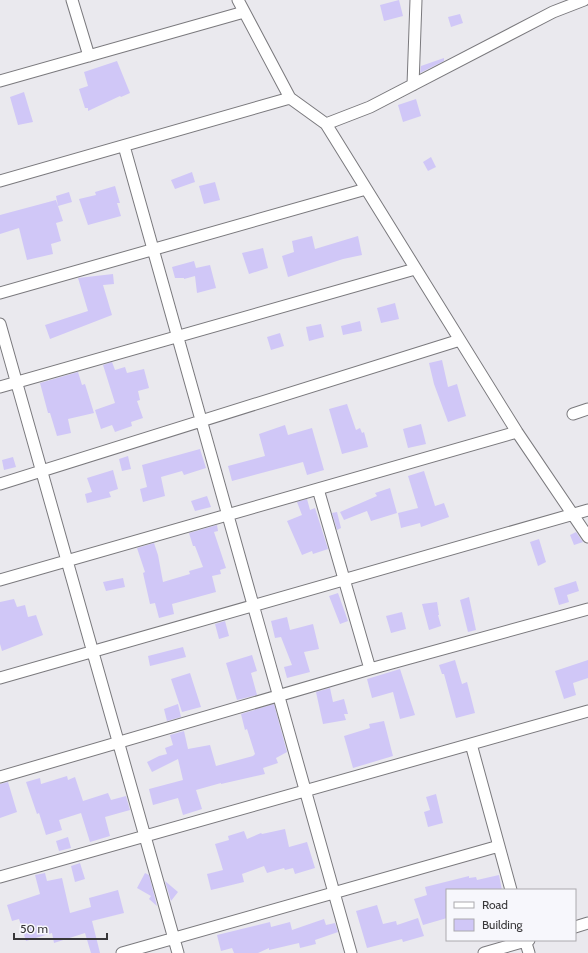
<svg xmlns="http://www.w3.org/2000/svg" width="588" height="953" font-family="Cabin,sans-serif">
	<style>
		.building { fill: #d0c7f7 }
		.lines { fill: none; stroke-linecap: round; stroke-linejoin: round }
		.street-casing { stroke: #7a797d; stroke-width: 13 }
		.street { stroke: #fff; stroke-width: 11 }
	</style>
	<rect width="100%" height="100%" fill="#eae9ee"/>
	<!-- building -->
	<path class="building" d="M399 0 403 16 384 21 380 5Z
		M460 14 463 23 451 27 448 17Z
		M444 58V61L420 73 421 66Z
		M117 61 130 93 121 97 120 96 88 111V108H85L79 89 88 86 84 72Z
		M24 92 33 122 18 125 10 97Z
		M416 99 421 116 403 122 398 105Z
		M431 157 436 167 428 171 423 162Z
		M192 172 195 182 175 189 171 180Z
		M215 182 220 200 204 204 199 186Z
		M115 186 120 203H117L121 216 88 225 79 199 96 195 95 192Z
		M69 192 72 202 58 206 56 196Z
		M56 200 63 221 56 223 61 241 51 244 53 254 27 260 19 228 0 234V215Z
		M312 236 315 249 358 236 362 255 343 259 288 277 282 256 294 252 292 241Z
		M263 248 268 268 249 274 242 253Z
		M194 261 196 268 210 265 216 288 197 293 195 276 184 279V278H175L172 267Z
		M113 274 114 284 103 285 112 315 50 339 45 325 88 311 78 278Z
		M395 303 399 319 381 323 377 308Z
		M360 321 362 331 343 335 341 326Z
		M321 324 324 337 309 341 306 327Z
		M280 333 284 346 271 350 267 337Z
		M442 360 448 387 457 384 466 416 448 422 434 384 429 363Z
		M112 362 115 370 125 367 127 373 144 369 149 388 138 391 140 400 137 401 143 418 131 422 132 426 115 432 112 425 101 429 95 410 115 403 103 365Z
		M78 372 82 385 85 384 94 413 68 419 71 433 57 436 50 413H48L40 383Z
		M347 404 356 430 360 428 362 433 364 432 368 447 342 454 329 409Z
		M421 424 426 444 408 448 403 429Z
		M285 425 288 435 312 428 324 470 307 475 303 462 232 481 228 466 265 456 259 434Z
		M200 449 206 468 184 475 182 471 161 477 165 496 143 502 140 489 147 487 142 465Z
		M128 456 131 469 122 471 119 459Z
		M13 457 16 467 4 470 2 460Z
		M113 470 118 489 109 492 111 497 87 503 85 494 92 492 87 478Z
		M424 471 435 506 444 503 449 517 421 527 420 523 401 528 398 513 418 508 408 476Z
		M390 488 397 513 371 521 367 511 344 520 340 512 377 496 375 493Z
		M207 496 211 507 195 511 191 501Z
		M307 499 310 510 315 508 328 549 313 554 312 551 302 555 287 521 302 515 297 502Z
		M337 512 341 528 337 530 332 513Z
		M217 525 218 531 214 532 226 568 220 570 221 574 212 576 216 592 172 604 174 614 159 618 155 603 150 604 143 573 145 572 137 548 154 543 158 555 163 582 190 574 189 571 203 567 195 546H193L189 533Z
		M576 532 583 542 574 545 570 535Z
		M539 539 546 562 538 566 530 542Z
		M123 578 125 587 106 591 103 582Z
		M576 581 579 591 567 595 569 602 559 605 554 588Z
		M338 593 348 621 340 624 329 596Z
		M469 597 476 630 468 632 460 600Z
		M14 599 17 607 25 605 28 617 36 615 43 635 2 651 0 644V602Z
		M437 602 439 615H438L441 626 429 630 422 604Z
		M402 612 406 629 391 633 386 616Z
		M287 617 290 630 313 624 319 649 304 652 310 672 287 678 284 667 292 665 281 637 275 638 271 621Z
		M225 621 229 636 219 639 215 624Z
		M183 647 186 657 150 666 148 656Z
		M252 655 257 671 251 673 257 695 237 700 226 663Z
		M455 660 462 684 467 682 475 713 456 718 444 674H442L439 665Z
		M588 660V678L573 683 576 695 564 699 555 671Z
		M400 669 415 715 400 719 393 692 372 698 367 679Z
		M190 673 201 707 182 712 171 679Z
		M330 688 333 702 344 699 348 714H344L346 720 323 724 316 692Z
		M178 704 181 717 167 721 164 709Z
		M274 704 287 752 276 758 278 763 263 768 265 774 221 784V783L196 790 202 809 183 815 178 798 153 805 149 789 183 780 178 759 152 772 147 762 159 756 167 754 165 748 173 745 170 735 184 731 188 749 210 745 216 766 253 756 255 754 247 729 245 730 241 714Z
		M384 721 393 756 353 768 344 736 370 728 369 724Z
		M67 776 68 780 75 777 83 801 108 793 111 800 126 796 130 810 105 817 110 836 90 842 81 813 59 820 62 830 46 835 39 813 37 814 26 782 40 778 41 784Z
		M8 782 17 812 0 818V784Z
		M436 794 443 823 428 827 424 812 430 810 426 797Z
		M285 829 289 847 307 842 315 868 295 874 293 868 285 870 284 868 267 873 264 866 242 874 244 882 211 890 207 874 223 870 215 844 229 840 228 836 244 831 247 839 261 833 262 834Z
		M68 837 71 848 59 851 56 841Z
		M80 863 85 879 75 882 71 866Z
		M45 873 47 881 62 878 70 913 91 907 89 898 118 890 124 913 92 921 100 953H91L85 933 54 943 52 933 26 941 19 919 12 921 7 905 40 894 35 875Z
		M145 873 149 875 157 906 149 899 151 896 137 888Z
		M499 875 502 890H447V918L423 925 414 899 427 895 425 887 469 876V878L476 877 477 880Z
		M165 881 178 892 171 901Z
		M377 905 383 924 396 921 397 925 418 918 424 936 403 942 402 939 367 948 356 911Z
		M324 919 326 925 335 923 338 932 315 940 316 944 300 948 299 943 269 950V948L258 953H234L232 948 221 951 217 935 270 922 271 927 290 922 292 930Z"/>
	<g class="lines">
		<defs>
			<path id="street" d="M72 0 89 56
				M238 0 290 98 326 124 517 432 588 537
				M0 81 244 12
				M413 85 416 0
				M326 124 370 107 553 12 584 0
				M124 146 351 953
				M0 181 290 98
				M0 293 366 189
				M0 324 178 953
				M0 387 415 269
				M573 414 588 409
				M0 484 460 340
				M318 489 370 669
				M0 580 517 432
				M0 678 588 510
				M471 744 511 890
				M0 777 370 669 588 609
				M0 877 588 711
				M575 927 588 923
				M525 940 529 953
				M122 953 499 846
				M484 953 529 940"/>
		</defs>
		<!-- street casing -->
		<use href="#street" class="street-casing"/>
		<!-- street -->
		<use href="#street" class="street"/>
	</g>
	<!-- legend -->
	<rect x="446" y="889" width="130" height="52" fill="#f7f7fc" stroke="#abaaae"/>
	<rect x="454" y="902" width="20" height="6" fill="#ffffff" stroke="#abaaae"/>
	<text x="482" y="909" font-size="12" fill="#383739">Road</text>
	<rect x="454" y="919" width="20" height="12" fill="#d0c7f7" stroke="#abaaae"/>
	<text x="482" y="929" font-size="12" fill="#383739">Building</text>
	<!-- scale -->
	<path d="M14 933v6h93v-6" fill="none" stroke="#383739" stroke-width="2"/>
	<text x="20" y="933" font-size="12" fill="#383739" stroke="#f7f7fc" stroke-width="3" paint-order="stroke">50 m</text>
</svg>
